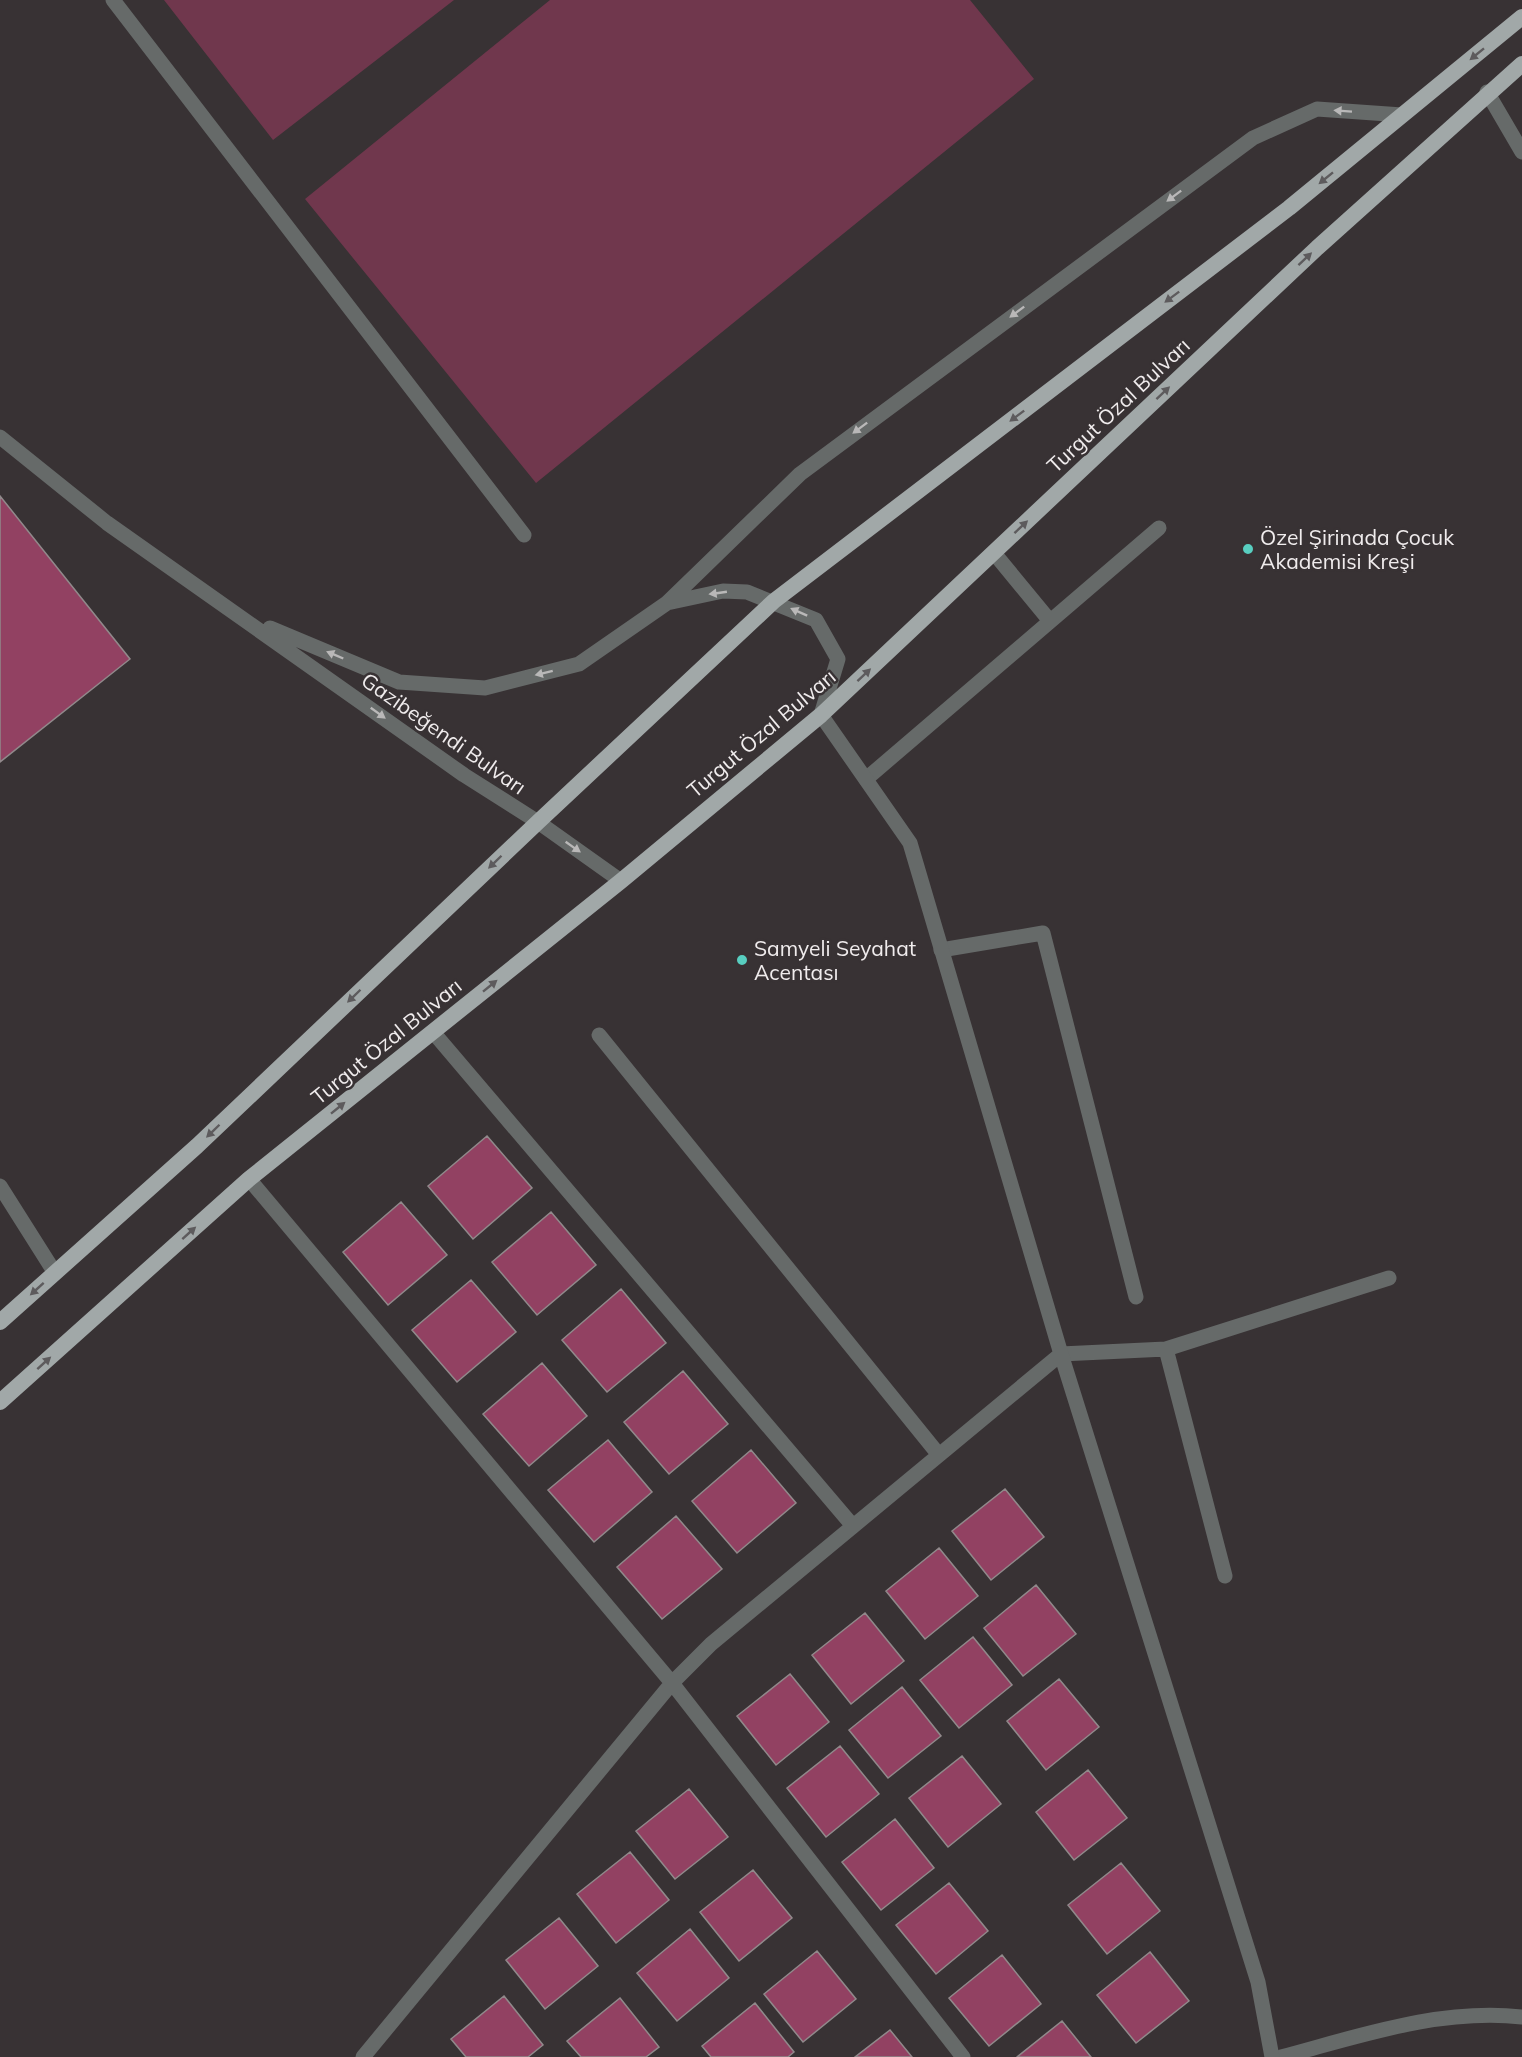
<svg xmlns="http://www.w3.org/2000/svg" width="1522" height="2057" font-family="Mulish,sans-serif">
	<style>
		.green { fill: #70374d }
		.building { fill: #924162; stroke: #91898b; stroke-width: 1.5 }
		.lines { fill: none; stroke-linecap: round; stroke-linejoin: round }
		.service { stroke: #666a69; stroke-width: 15 }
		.minor { stroke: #666a69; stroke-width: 15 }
		.tertiary { stroke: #666a69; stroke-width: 15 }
		.trunk { stroke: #a1a8a8; stroke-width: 16 }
		.oneway { fill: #5d5b5d }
		.oneway2 { fill: #b9b8b8 }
		.poi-dot { fill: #58cec0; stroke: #383234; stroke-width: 2 }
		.labels { text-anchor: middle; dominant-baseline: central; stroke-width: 5; stroke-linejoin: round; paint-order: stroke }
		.street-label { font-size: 21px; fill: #f0eced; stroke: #383234 }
		.poi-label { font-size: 21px; fill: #f0eced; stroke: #383234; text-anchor: start }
	</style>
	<rect width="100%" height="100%" fill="#383234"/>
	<!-- green -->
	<path class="green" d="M164 0H454L273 140Z
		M550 0H970L1034 79 536 483 305 199Z"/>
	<!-- building -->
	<path class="building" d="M0 496 130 659 0 762Z
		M487 1136 532 1188 473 1239 428 1186Z
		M401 1202 447 1255 388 1305 343 1252Z
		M551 1212 596 1265 537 1315 492 1262Z
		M471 1280 516 1332 457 1382 412 1330Z
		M621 1289 666 1343 607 1392 562 1340Z
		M542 1363 587 1416 529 1466 483 1414Z
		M683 1371 728 1424 669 1474 624 1422Z
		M608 1440 652 1492 594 1542 548 1490Z
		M751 1450 796 1503 737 1553 692 1501Z
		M1005 1489 1044 1537 991 1580 952 1531Z
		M676 1516 722 1569 662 1619 617 1567Z
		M939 1548 978 1596 925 1639 886 1591Z
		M1036 1585 1076 1634 1023 1676 984 1628Z
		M865 1613 904 1661 851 1704 812 1655Z
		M973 1637 1012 1685 959 1728 920 1680Z
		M790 1674 829 1722 776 1765 737 1716Z
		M1059 1679 1099 1727 1046 1770 1007 1721Z
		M902 1687 941 1736 888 1778 849 1730Z
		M840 1746 879 1794 826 1837 787 1788Z
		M962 1756 1001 1804 948 1847 909 1798Z
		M1088 1770 1127 1818 1074 1860 1036 1812Z
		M689 1789 728 1837 675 1879 636 1831Z
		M895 1819 934 1868 881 1910 842 1862Z
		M630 1852 669 1900 616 1943 577 1894Z
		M1121 1863 1160 1911 1107 1954 1068 1905Z
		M753 1870 792 1918 739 1961 700 1912Z
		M949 1883 988 1931 936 1974 896 1925Z
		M559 1918 598 1966 545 2009 506 1960Z
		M690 1929 729 1978 677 2021 637 1973Z
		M817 1951 856 1999 803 2042 764 1994Z
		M1150 1952 1189 2001 1136 2043 1097 1995Z
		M1002 1955 1041 2004 989 2046 949 1998Z
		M504 1996 543 2045 528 2057H466L451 2039Z
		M620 1998 659 2047 646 2057H581L567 2041Z
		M755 2003 794 2052 788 2057H711L702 2046Z
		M1062 2021 1091 2057H1017Z
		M890 2030 912 2057H855Z"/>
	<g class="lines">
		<!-- service -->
		<path class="service" d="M113 0 524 535
			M994 553 1050 621
			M866 779 1159 528
			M941 950 1043 933 1136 1297
			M0 1186 55 1273
			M1166 1349 1225 1576
			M1061 1354 1166 1349 1389 1278
			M1281 2057C1360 2036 1440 2008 1522 2017"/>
		<!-- minor -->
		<path class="minor" d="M1487 92 1522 152
			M821 715 910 843 1061 1354 1258 1982 1272 2057
			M433 1032 853 1526
			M599 1035 939 1455
			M249 1179 672 1683 963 2057
			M363 2057 672 1683 711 1644 1061 1354"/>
		<!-- tertiary -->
		<path class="tertiary" d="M0 437 107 523 464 775 538 822 621 881
			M667 603 800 474 1253 138 1317 109 1402 115
			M270 628 399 682 485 688 579 664 667 603 723 591 747 592 816 620 838 659 821 715"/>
		<!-- trunk -->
		<path class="trunk" d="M0 1322 197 1146 538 822 774 601 1289 208 1522 17
			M0 1402 249 1179 621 881 821 715 1317 248 1522 64"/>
	</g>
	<!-- one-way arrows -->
	<defs><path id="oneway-solid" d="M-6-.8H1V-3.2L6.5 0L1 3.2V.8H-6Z" transform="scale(1.5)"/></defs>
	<g class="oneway">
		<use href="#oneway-solid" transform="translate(1477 54) rotate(141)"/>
		<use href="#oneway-solid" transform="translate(1326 178) rotate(141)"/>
		<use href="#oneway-solid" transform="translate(1305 259) rotate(-43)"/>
		<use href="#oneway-solid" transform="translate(1172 297) rotate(143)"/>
		<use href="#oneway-solid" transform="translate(1163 393) rotate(-43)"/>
		<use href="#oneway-solid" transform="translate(1017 416) rotate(143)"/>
		<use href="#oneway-solid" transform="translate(1021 527) rotate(-43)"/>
		<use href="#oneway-solid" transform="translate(864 675) rotate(-43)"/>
		<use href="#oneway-solid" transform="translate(495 862) rotate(136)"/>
		<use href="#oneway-solid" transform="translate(490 986) rotate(-39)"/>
		<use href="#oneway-solid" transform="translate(354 996) rotate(136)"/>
		<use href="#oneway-solid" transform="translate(338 1108) rotate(-39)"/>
		<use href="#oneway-solid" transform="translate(213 1131) rotate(136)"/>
		<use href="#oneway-solid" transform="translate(189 1233) rotate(-42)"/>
		<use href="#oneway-solid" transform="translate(37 1289) rotate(138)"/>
		<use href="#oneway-solid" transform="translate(44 1363) rotate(-42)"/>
	</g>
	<g class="oneway2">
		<use href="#oneway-solid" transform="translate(1343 111) rotate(-176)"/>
		<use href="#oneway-solid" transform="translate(1174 196) rotate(143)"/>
		<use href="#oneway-solid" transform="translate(1017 312) rotate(143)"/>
		<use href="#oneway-solid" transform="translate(860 428) rotate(143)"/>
		<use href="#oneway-solid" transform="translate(718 593) rotate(172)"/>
		<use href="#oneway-solid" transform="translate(799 612) rotate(-156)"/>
		<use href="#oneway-solid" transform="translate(335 655) rotate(-157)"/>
		<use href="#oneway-solid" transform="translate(544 673) rotate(166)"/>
		<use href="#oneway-solid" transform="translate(378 713) rotate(36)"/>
		<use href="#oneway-solid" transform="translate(573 847) rotate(35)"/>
	</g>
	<!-- markers -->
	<g class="poi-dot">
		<circle cx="1248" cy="549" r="6"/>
		<circle cx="742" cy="960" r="6"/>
	</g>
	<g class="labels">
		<!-- street labels -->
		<g class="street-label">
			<text transform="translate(1118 405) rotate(-43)">Turgut Özal Bulvarı</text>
			<text transform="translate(444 733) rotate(35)">Gazibeğendi Bulvarı</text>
			<text transform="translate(761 733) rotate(-40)">Turgut Özal Bulvarı</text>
			<text transform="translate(386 1041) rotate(-39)">Turgut Özal Bulvarı</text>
		</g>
		<!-- poi labels -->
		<g class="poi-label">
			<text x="1260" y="537">Özel Şirinada Çocuk<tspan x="1260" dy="24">Akademisi Kreşi</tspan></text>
			<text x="754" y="948">Samyeli Seyahat<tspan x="754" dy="24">Acentası</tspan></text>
		</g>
	</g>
</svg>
